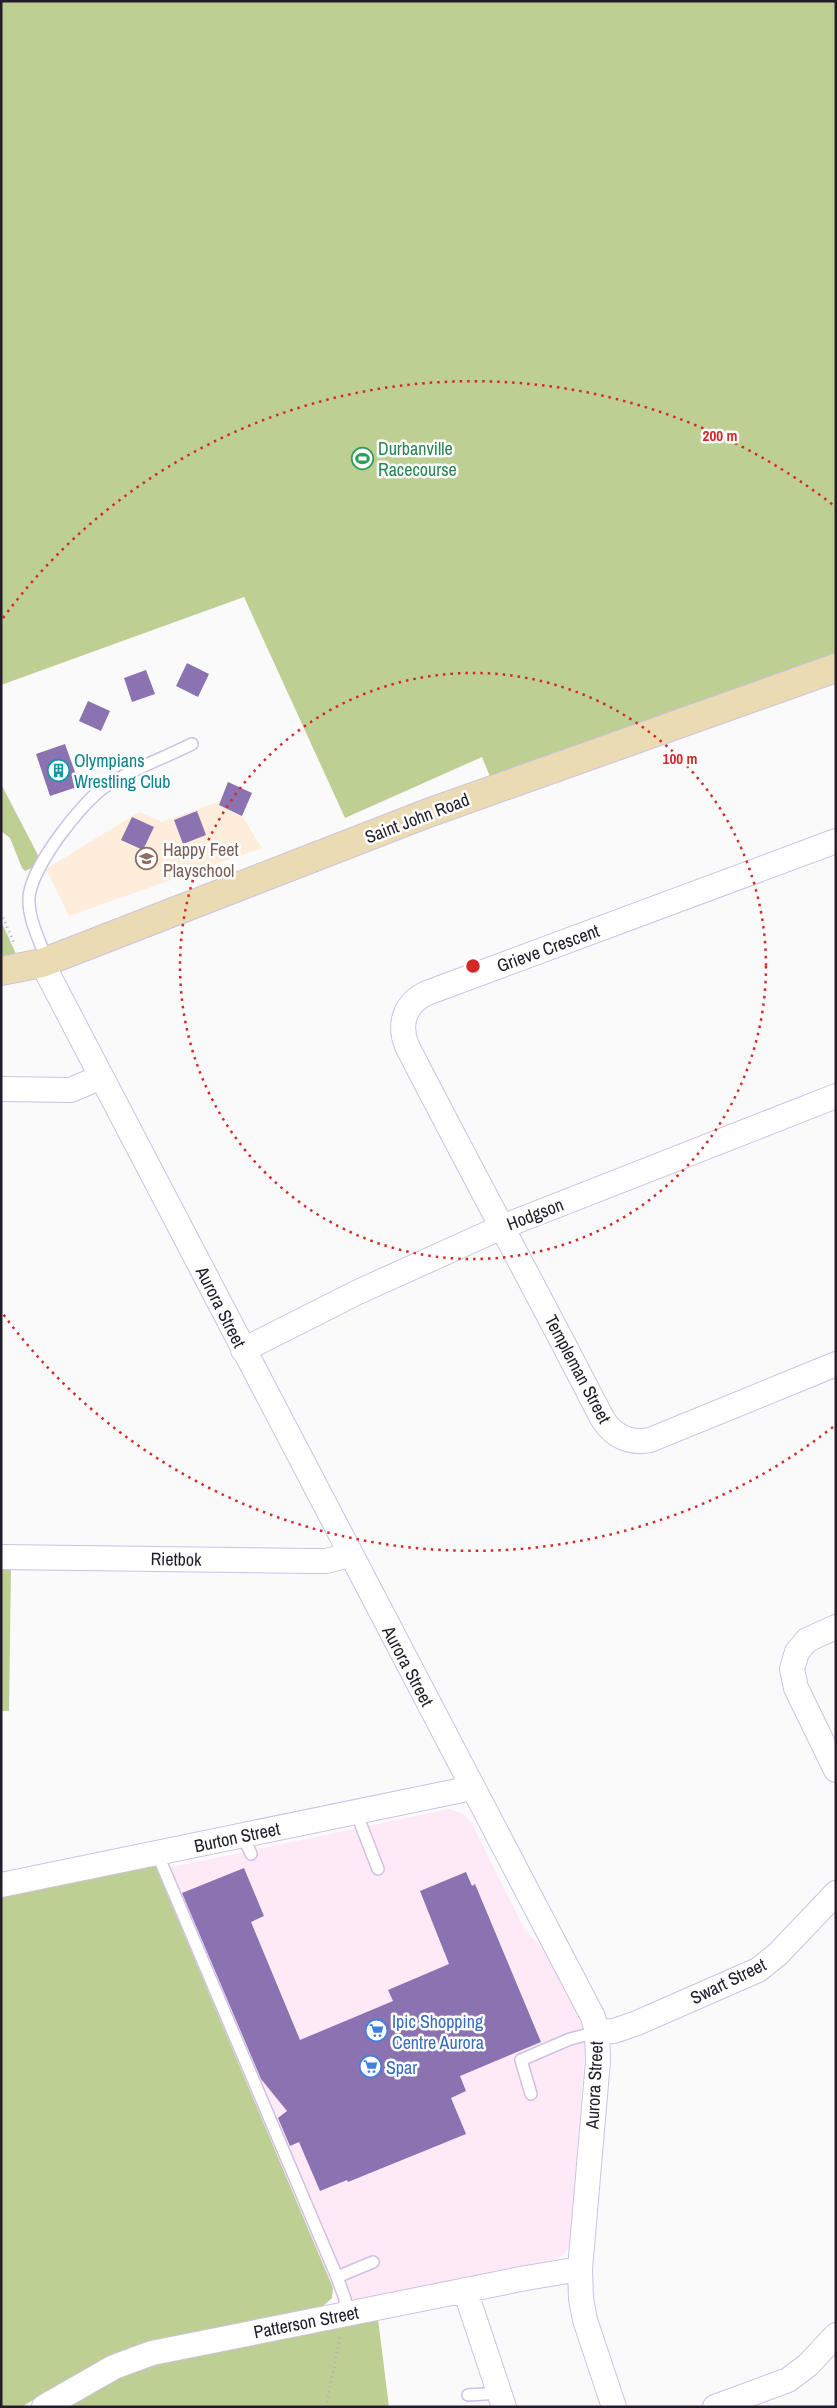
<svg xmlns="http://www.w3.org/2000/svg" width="837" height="2408" font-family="'Archivo Narrow',sans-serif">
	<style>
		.commercial { fill: #fee9f7 }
		.education { fill: #feeddb }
		.green { fill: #becf93 }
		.building { fill: #8a73b0 }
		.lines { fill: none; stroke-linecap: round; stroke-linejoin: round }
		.service-casing { stroke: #cdc2e3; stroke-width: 14 }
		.minor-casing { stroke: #cdc2e3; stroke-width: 26 }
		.secondary-casing { stroke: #cdc2e3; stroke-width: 30 }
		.path { stroke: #b1b0b4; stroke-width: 3; stroke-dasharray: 1 4; stroke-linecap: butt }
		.service { stroke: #fff; stroke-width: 11 }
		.minor { stroke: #fff; stroke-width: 24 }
		.secondary { stroke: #eadbb2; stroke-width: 28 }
		.ring { fill: none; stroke: #d62828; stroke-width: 2.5; stroke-dasharray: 2.5 5 }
		.labels { text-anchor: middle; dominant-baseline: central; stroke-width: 5; stroke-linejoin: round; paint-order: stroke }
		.leisure-label { font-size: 18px; fill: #27864d; stroke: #fff; text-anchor: start }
		.culture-label { font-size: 18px; fill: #0d838f; stroke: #fff; text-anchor: start }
		.street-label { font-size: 18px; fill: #211d29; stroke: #fff }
		.education-label { font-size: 18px; fill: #785e54; stroke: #fff; text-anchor: start }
		.shop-label { font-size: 18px; fill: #366cbe; stroke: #fff; text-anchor: start }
		.centre { fill: #d62828; stroke: #fff; stroke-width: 2.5 }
		.ring-label { font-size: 15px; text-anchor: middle; font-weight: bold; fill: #d62828; stroke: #fff; stroke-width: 5; stroke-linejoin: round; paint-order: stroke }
	</style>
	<rect width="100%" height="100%" fill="#fafafa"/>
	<!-- commercial -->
	<path class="commercial" d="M449 1809 462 1813 471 1822 525 1930 545 1951 583 2027 585 2047 570 2245 563 2255 554 2260 339 2302 158 1870Z"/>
	<!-- education -->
	<path class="education" d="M228 782 252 793 242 816 262 848 69 916 46 869 139 812 162 822 220 801Z"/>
	<!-- green -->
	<path class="green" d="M1 1H836V657L491 779 482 757 345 818 244 597 1 685Z
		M1 784 39 857 34 867 25 871 22 868 10 838 1 831Z
		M1 921 17 956 1 960Z
		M1 1568H11L9 1711H1Z
		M155 1865 333 2288 332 2298 322 2307 142 2343 115 2354 21 2407H1V1897Z
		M378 2319 389 2407H69L122 2377 156 2363Z"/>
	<!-- building -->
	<path class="building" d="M187 663 209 674 198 697 176 686Z
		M146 670 155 694 132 702 124 678Z
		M88 701 110 711 101 731 79 721Z
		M65 744 80 786 50 796 36 754Z
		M228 782 252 793 242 816 219 805Z
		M197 811 206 835 183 844 174 820Z
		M132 817 154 827 143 850 121 840Z
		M244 1868 264 1916 251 1922 300 2040 393 2001 388 1990 449 1964 420 1891 466 1872 472 1886 475 1884 541 2042 460 2076 466 2091 451 2098 466 2134 348 2182 347 2180 320 2191 299 2142 290 2146 278 2118 287 2111 261 2079 182 1893Z"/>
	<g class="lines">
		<defs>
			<path id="service" d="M47 961C40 941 28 919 29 898 30 869 81 802 106 786 130 770 166 757 192 744
				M356 1812 378 1869
				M243 1836 251 1854
				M157 1853 337 2277 345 2299V2314
				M531 2094 521 2060 570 2039 597 2032
				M337 2277 373 2262
				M468 2395 500 2393"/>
			<path id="minor" d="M836 841 427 993C405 1003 398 1024 407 1046 471 1171 538 1293 602 1418 613 1436 629 1444 650 1440L836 1364
				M42 963 593 2017 597 2032 598 2061 580 2269 581 2299 585 2320 614 2407
				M1 1089 71 1090 101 1077
				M243 1350 358 1292 502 1227 836 1096
				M1 1557 309 1561H326L350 1555
				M836 1627 807 1640 797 1652 792 1669 796 1688 836 1770
				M1 1885 472 1788
				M597 2032 614 2031 637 2023 758 1970 778 1954 836 1893
				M465 2290 504 2407
				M44 2407 114 2367 152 2353 526 2278 580 2269
				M715 2407 788 2380 808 2365 836 2335"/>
			<path id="secondary" d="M1 971 42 963 428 813 836 668"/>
		</defs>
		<!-- service casing -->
		<use href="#service" class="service-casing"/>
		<!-- minor casing -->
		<use href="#minor" class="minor-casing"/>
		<!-- secondary casing -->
		<use href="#secondary" class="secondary-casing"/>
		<!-- path -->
		<path class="path" d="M1 913 15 945
			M326 2407 340 2337"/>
		<!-- service -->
		<use href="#service" class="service"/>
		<!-- minor -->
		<use href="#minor" class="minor"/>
		<!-- secondary -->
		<use href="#secondary" class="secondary"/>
	</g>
	<!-- distance rings -->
	<g class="ring">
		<circle cx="473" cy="966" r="293"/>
		<path d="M833 1427A585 585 0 0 1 3 1314M3 618A585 585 0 0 1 833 505"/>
	</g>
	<!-- icons -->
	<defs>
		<symbol id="stadium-ring" viewBox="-11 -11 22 22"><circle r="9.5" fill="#fff" stroke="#2e9e5b" stroke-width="1.5"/><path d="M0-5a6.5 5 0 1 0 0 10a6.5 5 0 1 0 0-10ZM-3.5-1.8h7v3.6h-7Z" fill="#2e9e5b"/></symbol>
		<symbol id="building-ring" viewBox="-11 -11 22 22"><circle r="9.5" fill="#fff" stroke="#0f9aa8" stroke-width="1.5"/><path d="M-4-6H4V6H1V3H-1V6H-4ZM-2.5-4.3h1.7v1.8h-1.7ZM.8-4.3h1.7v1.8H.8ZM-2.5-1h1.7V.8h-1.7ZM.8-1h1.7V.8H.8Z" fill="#0f9aa8"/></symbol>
		<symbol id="school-ring" viewBox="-11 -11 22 22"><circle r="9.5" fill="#fff" stroke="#8d6e63" stroke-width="1.5"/><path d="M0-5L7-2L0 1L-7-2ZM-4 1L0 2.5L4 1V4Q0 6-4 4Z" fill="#8d6e63"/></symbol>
		<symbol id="supermarket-ring" viewBox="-11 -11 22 22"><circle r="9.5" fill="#fff" stroke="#3f7fe0" stroke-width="1.5"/><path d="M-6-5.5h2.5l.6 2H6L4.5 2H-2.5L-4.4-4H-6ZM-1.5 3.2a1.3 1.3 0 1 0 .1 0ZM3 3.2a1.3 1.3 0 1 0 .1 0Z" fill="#3f7fe0"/></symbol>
	</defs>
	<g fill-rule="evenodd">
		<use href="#stadium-ring" x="350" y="446" width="25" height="25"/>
		<use href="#building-ring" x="46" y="758" width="25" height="25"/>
		<use href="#school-ring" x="134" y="846" width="25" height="25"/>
		<use href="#supermarket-ring" x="364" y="2018" width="25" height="25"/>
		<use href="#supermarket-ring" x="358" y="2054" width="25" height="25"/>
	</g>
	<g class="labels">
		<!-- leisure labels -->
		<g class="leisure-label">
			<text x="378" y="448">Durbanville<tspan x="378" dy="21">Racecourse</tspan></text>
		</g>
		<!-- culture labels -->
		<g class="culture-label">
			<text x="74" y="760">Olympians<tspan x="74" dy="21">Wrestling Club</tspan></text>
		</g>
		<!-- street labels -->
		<g class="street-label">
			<text transform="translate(417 818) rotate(-21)">Saint John Road</text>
			<text transform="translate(548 948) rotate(-20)">Grieve Crescent</text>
			<text transform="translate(535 1214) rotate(-21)">Hodgson</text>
			<text transform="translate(221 1307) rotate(63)">Aurora Street</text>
			<text transform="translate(578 1369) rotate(62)">Templeman Street</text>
			<text transform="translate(176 1559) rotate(1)">Rietbok</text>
			<text transform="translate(408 1666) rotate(62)">Aurora Street</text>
			<text transform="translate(237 1837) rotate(-12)">Burton Street</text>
			<text transform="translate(728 1981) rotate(-26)">Swart Street</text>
			<text transform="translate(594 2085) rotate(-87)">Aurora Street</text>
			<text transform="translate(306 2322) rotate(-11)">Patterson Street</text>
		</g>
		<!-- education labels -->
		<g class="education-label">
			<text x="163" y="849">Happy Feet<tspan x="163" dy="21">Playschool</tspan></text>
		</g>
		<!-- shop labels -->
		<g class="shop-label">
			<text x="392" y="2021">Ipic Shopping<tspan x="392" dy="21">Centre Aurora</tspan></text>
			<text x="386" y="2067">Spar</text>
		</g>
	</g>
	<circle cx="473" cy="966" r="8" class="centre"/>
	<g class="ring-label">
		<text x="720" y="441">200 m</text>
		<text x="680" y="764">100 m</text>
	</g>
	<!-- border -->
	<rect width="837" height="2408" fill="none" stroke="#211d29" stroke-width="5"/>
</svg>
